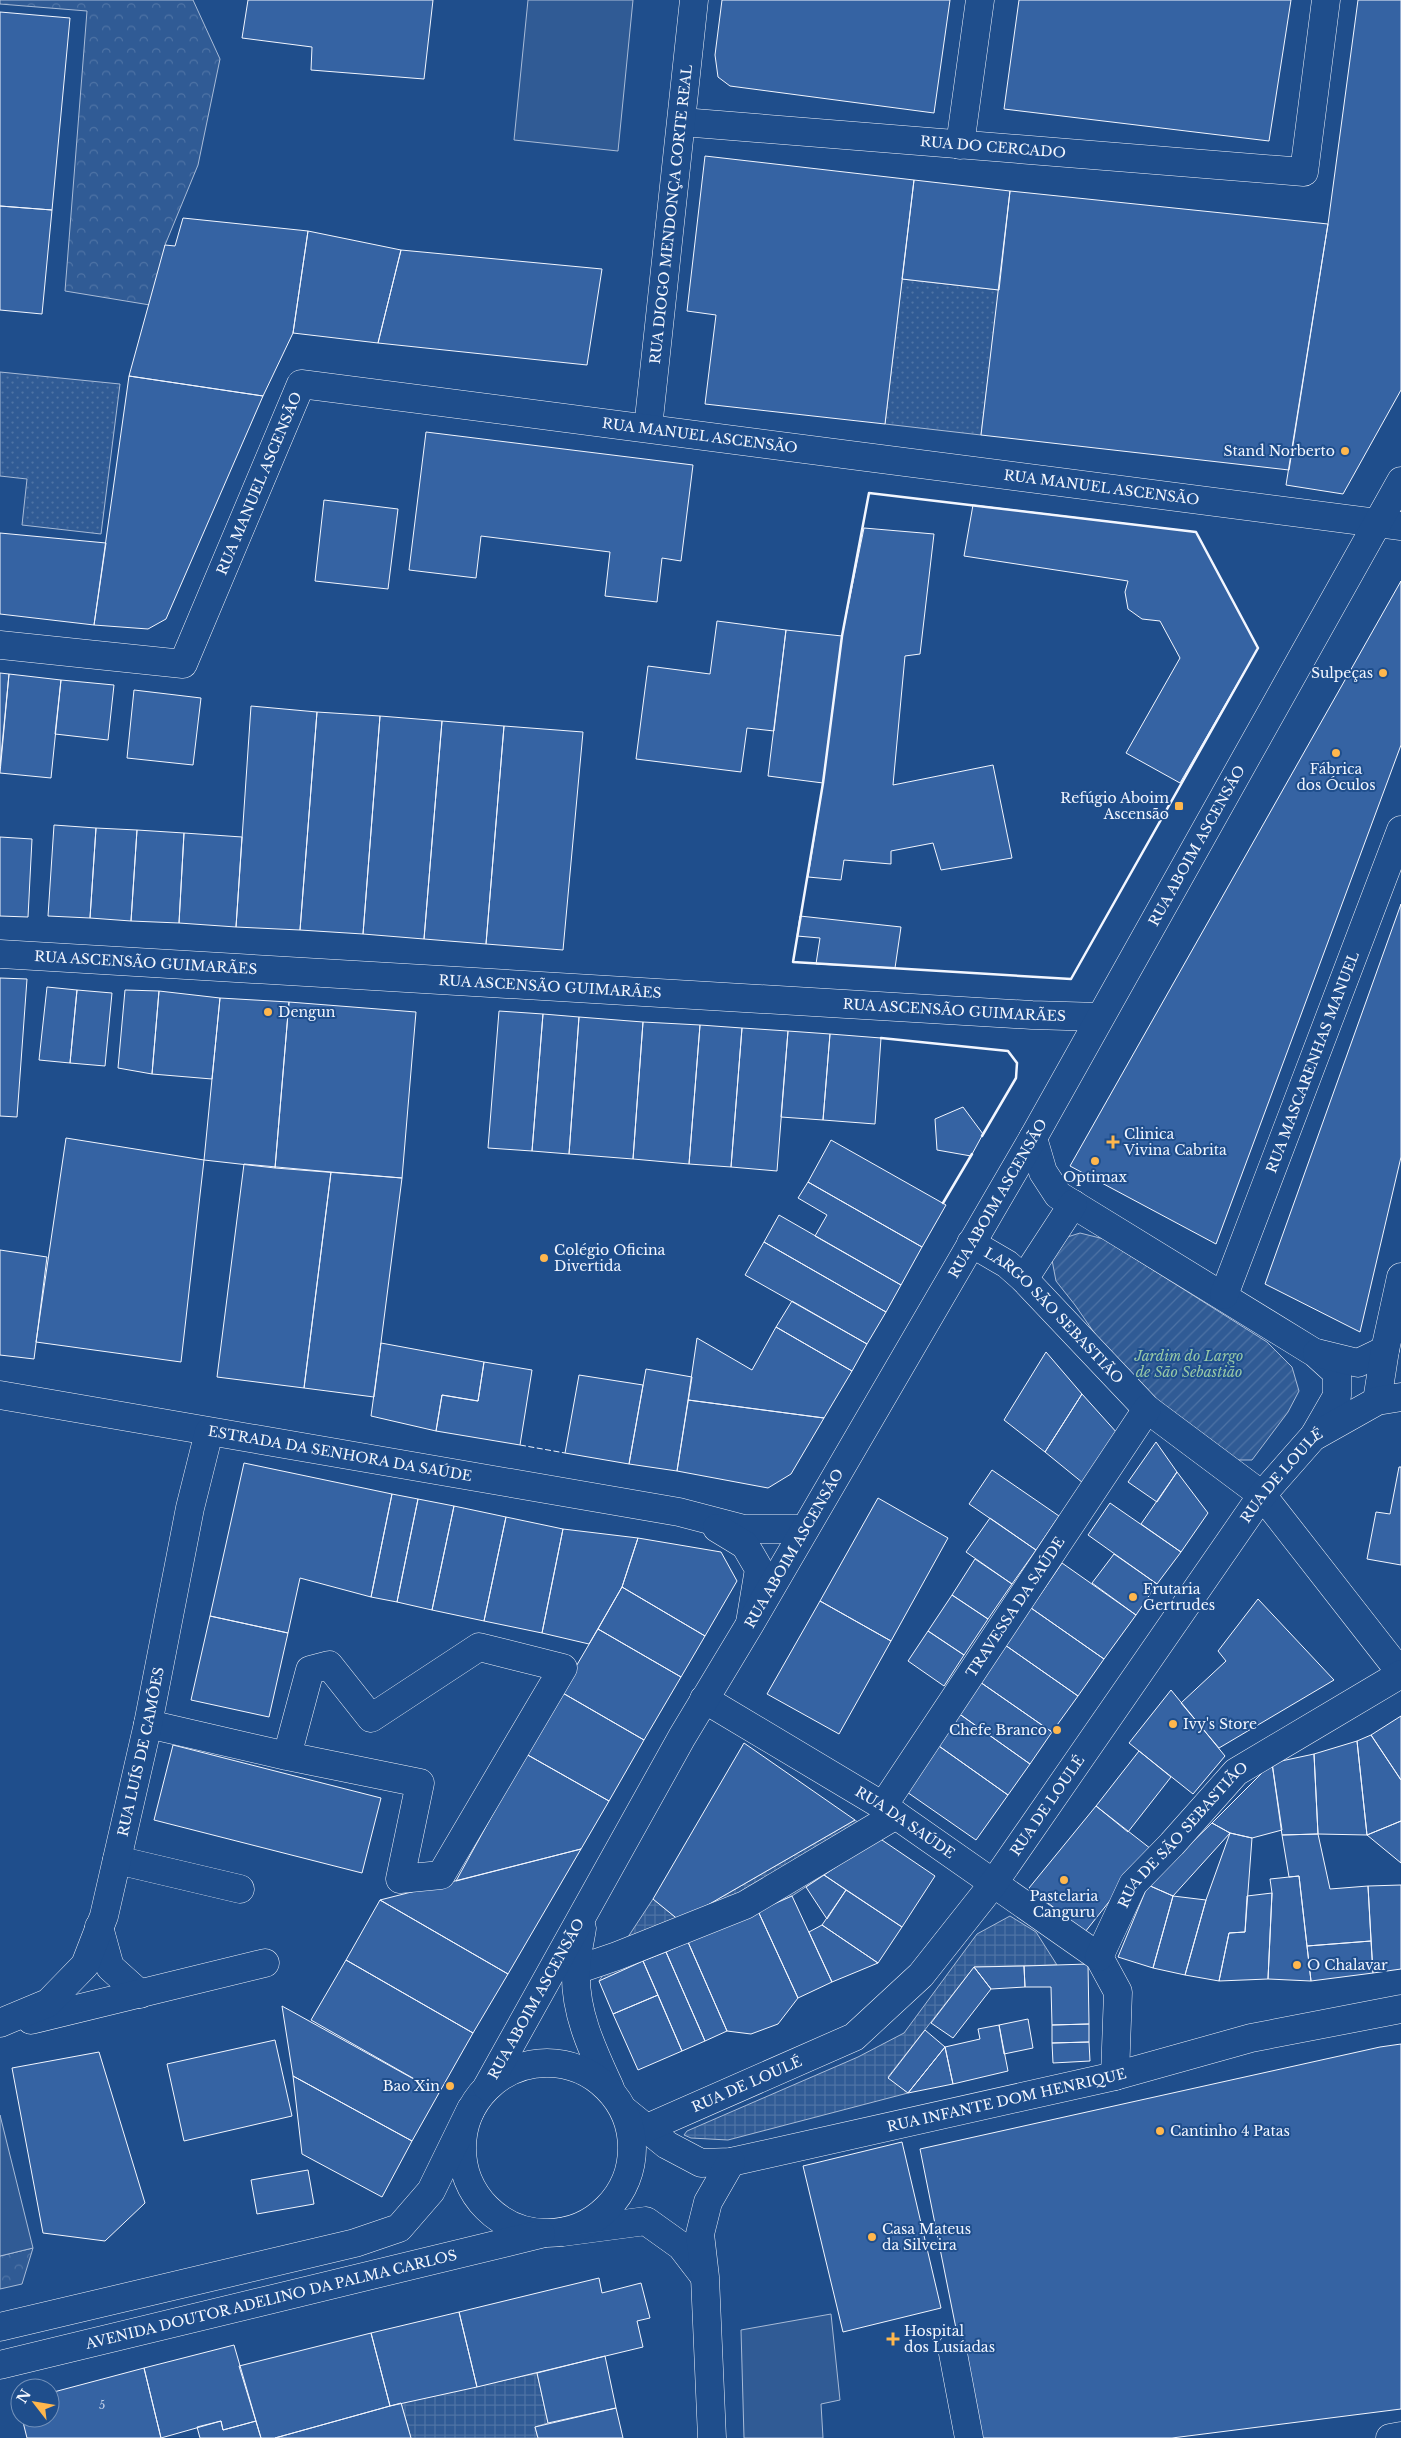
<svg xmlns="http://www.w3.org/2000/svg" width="1401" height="2438" font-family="'Libre Baskerville',serif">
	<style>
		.grass { fill: url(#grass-dots); stroke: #a8bbd7 }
		.forest { fill: url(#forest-crowns); stroke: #a8bbd7 }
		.garden { fill: url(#garden-furrows); stroke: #a8bbd7 }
		.pitch { fill: #305b95; stroke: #a8bbd7 }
		.plaza { fill: url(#plaza-grid); stroke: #a8bbd7 }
		.building { fill: #3563a3; stroke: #f2f6ff }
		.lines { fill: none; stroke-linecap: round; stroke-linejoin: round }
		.minor-casing { stroke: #f2f6ff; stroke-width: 29 }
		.major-casing { stroke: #f2f6ff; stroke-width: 29 }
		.minor { stroke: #1f4e8c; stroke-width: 28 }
		.major { stroke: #1f4e8c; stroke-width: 28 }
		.fence { stroke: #f2f6ff; stroke-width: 1; stroke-dasharray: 6 2.5; stroke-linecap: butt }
		.wall { stroke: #f2f6ff; stroke-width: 2.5 }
		.poi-dot { fill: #ffb74d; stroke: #1f4e8c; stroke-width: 2 }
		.labels { text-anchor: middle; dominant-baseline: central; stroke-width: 4; stroke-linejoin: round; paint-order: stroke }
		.number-label { font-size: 11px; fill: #c3d1e8 }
		.street-label { font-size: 14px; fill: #f2f6ff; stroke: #1f4e8c }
		.poi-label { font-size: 14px; fill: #f2f6ff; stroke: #1f4e8c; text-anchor: start }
		.park-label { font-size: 14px; font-style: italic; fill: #97c8a6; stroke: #1f4e8c }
	</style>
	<defs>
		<pattern id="grass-dots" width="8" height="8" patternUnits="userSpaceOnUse" patternTransform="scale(1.25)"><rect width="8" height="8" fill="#305b95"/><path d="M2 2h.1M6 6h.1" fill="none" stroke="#4e73a5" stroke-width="1.8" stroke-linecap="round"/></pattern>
		<pattern id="forest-crowns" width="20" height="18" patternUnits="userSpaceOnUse" patternTransform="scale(1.25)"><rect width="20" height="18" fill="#305b95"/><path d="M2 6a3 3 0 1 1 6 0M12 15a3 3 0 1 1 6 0" fill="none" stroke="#4e73a5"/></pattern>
		<pattern id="garden-furrows" width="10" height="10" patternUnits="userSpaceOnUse" patternTransform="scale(1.25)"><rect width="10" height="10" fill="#305b95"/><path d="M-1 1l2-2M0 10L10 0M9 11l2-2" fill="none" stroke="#4e73a5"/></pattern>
		<pattern id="plaza-grid" width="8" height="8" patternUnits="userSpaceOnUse" patternTransform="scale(1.25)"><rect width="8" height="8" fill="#305b95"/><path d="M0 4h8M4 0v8" fill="none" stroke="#4e73a5"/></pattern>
	</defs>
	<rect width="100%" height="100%" fill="#1f4e8c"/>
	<!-- grass -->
	<path class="grass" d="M902 279 999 290 981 435 885 424Z
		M0 372 120 384 101 534 22 525 27 479 0 476Z"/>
	<!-- forest -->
	<path class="forest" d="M0 0H193L220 59 198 165 165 245 156 306 65 291 87 11 0 4Z
		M33 2248 22 2284 0 2289V2256Z"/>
	<!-- garden -->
	<path class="garden" d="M1080 1233 1104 1239 1267 1342 1292 1367 1299 1391 1288 1412 1252 1460H1229L1147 1409 1075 1305 1056 1281 1052 1260 1061 1239Z"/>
	<!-- pitch -->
	<path class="pitch" d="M528 0H633L618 151 514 140Z
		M0 2115 33 2248 0 2256Z
		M831 2314 840 2400 821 2404 823 2438H744L741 2330Z"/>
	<!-- plaza -->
	<path class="plaza" d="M855 1820 879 1838 792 1896 599 1981 653 1899 680 1921Z
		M1010 1916 1036 1932 1057 1965 974 1967 888 2077 908 2093 728 2140 691 2138 684 2135 687 2131 858 2057 904 2033 977 1934Z
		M537 2373 548 2423 535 2427 538 2438H411L401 2403Z"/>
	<!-- building -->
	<path class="building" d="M248 0H433L424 79 311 70 312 47 242 38Z
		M722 0H950L934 113 730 86 718 77 715 55Z
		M1019 0H1291L1269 141 1004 109Z
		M1358 0H1401V390L1343 494 1286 485 1328 224Z
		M0 12 70 18 52 210 0 206Z
		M705 156 914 180 885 424 705 404 716 315 687 311Z
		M914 180 1010 191 999 290 902 279Z
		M1010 191 1328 224 1289 470 981 435Z
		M0 206 52 210 42 314 0 310Z
		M183 218 308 231 293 333 263 396 129 376 165 245 175 246Z
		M308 231 401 250 378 343 293 333Z
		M401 250 602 269 587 365 378 343Z
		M129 376 263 396 166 619 148 629 94 625Z
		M426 432 693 465 681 561 662 558 657 602 605 596 610 552 481 536 476 578 409 570Z
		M324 500 398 509 388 589 315 581Z
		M973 505 1196 532 1258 648 1180 783 1126 753 1180 658 1160 621 1142 619 1128 609 1125 592 1128 581 964 556Z
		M864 528 934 534 920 654 905 656 893 785 993 765 1012 858 941 870 933 843 891 851V864L844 860 841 880 808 877 823 783 842 636Z
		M0 533 106 543 94 625 0 614Z
		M1401 581V745L1216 1244 1070 1166Z
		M717 621 786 630 774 731 747 728 741 772 636 759 648 666 710 674Z
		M786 630 842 636 823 783 768 776Z
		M0 673 9 674 0 766Z
		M9 674 61 680 51 778 0 773Z
		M61 680 114 685 108 740 55 734Z
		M134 690 201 698 193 765 127 758Z
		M251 706 317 712 300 930 236 927Z
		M317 712 380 716 363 934 300 930Z
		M380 716 442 721 424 939 363 934Z
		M442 721 504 726 486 944 424 939Z
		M504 726 583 732 563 950 486 944Z
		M54 825 96 828 90 918 48 916Z
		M96 828 137 830 131 921 90 918Z
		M137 830 184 833 179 923 131 921Z
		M184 833 242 837 236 927 179 923Z
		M0 837 32 839 28 917 0 916Z
		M1401 904V1157L1360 1332 1265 1284Z
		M800 916 901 927 895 968 816 964 820 938 797 936Z
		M0 978 27 979 17 1117 0 1116Z
		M47 987 77 990 70 1063 39 1060Z
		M77 990 112 993 105 1066 70 1063Z
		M125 990 159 991 152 1074 118 1068Z
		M159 991 220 998 212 1079 152 1074Z
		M220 998 289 1002 275 1168 204 1160Z
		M289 1002 416 1012 402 1178 275 1168Z
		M499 1011 543 1014 532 1151 488 1148Z
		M543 1014 579 1017 569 1154 532 1151Z
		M579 1017 643 1022 633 1159 569 1154Z
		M643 1022 700 1025 689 1164 633 1159Z
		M700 1025 742 1028 731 1167 689 1164Z
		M742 1028 788 1031 777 1171 731 1167Z
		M788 1031 830 1034 823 1120 781 1117Z
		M830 1034 881 1038 875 1124 823 1120Z
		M963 1107 983 1134 971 1156 937 1150 935 1119Z
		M66 1138 204 1160 181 1362 36 1342Z
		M831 1140 946 1205 922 1247 808 1182Z
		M244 1164 331 1172 304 1388 217 1377Z
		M331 1172 402 1178 374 1397 304 1388Z
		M808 1182 922 1247 901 1285 815 1236 827 1215 798 1198Z
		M779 1215 901 1285 886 1312 764 1242Z
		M764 1242 886 1312 867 1344 745 1275Z
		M0 1250 47 1257 34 1359 0 1355Z
		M792 1301 867 1344 852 1371 776 1327Z
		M776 1327 852 1371 824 1418 688 1400 697 1338 752 1370Z
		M381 1343 484 1362 478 1401 442 1395 436 1431 371 1416Z
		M1046 1352 1082 1394 1045 1452 1004 1420Z
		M484 1362 532 1370 520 1445 436 1431 442 1395 478 1401Z
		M646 1369 692 1377 677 1471 629 1464Z
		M579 1375 643 1385 629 1464 565 1453Z
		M1082 1394 1118 1434 1083 1483 1045 1452Z
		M688 1400 824 1418 791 1474 768 1488 677 1471Z
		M1156 1442 1177 1472 1157 1502 1128 1482Z
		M244 1463 392 1494 371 1597 300 1578 288 1633 210 1616Z
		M1399 1467H1401V1565L1367 1559 1376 1512 1390 1514Z
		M992 1470 1059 1516 1036 1550 969 1504Z
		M1177 1472 1208 1513 1181 1552 1141 1524Z
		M392 1494 418 1499 397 1602 371 1597Z
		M878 1498 948 1538 891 1641 820 1601Z
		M418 1499 454 1506 432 1610 397 1602Z
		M1110 1503 1181 1552 1157 1584 1088 1535Z
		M454 1506 506 1517 484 1621 432 1610Z
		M506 1517 563 1529 542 1633 484 1621Z
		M990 1518 1036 1550 1012 1584 966 1552Z
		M563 1529 638 1538 622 1587 589 1644 542 1633Z
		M638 1538 721 1552 737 1581 705 1636 622 1587Z
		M1114 1554 1157 1584 1136 1615 1092 1583Z
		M975 1559 1012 1584 988 1619 952 1595Z
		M1062 1563 1136 1615 1104 1659 1031 1608Z
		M622 1587 705 1636 681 1677 598 1629Z
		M952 1595 988 1619 964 1655 928 1631Z
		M1258 1599 1334 1680 1219 1748 1181 1703 1226 1661 1218 1651Z
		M820 1601 891 1641 839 1734 767 1694Z
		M1031 1608 1104 1659 1078 1696 1005 1645Z
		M210 1616 288 1633 269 1717 191 1700Z
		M598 1629 681 1677 644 1740 561 1692Z
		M928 1631 964 1655 944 1686 908 1661Z
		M1005 1645 1078 1696 1052 1732 980 1682Z
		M980 1682 1052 1732 1030 1764 958 1713Z
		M1171 1690 1225 1756 1193 1794 1129 1743Z
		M561 1692 644 1740 609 1801 526 1754Z
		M958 1713 1030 1764 1008 1795 936 1744Z
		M1401 1716V1780L1371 1735Z
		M1371 1735 1401 1780V1821L1367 1835 1357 1741Z
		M1357 1741 1367 1835 1318 1834 1314 1754Z
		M744 1743 855 1820 680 1921 653 1899Z
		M936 1744 1008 1795 976 1840 904 1790Z
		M173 1745 381 1798 362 1873 154 1820Z
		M1139 1751 1171 1777 1128 1832 1096 1806Z
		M526 1754 609 1801 581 1849 456 1881Z
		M1314 1754 1318 1834 1282 1835 1272 1763Z
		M1272 1763 1282 1830 1252 1838 1230 1833 1212 1823Z
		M1096 1806 1151 1849 1085 1932 1029 1888Z
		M1401 1821V1863L1367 1835Z
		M1212 1823 1230 1833 1173 1896 1148 1885Z
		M1230 1833 1252 1838 1245 1932 1229 1933 1219 1981 1185 1975 1206 1900Z
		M1318 1834 1330 1889 1368 1886 1371 1941 1307 1946 1299 1876 1289 1877 1282 1835Z
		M879 1838 935 1876 902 1927 824 1875Z
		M581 1849 508 1974 380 1900Z
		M824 1875 846 1890 827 1919 806 1887Z
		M1299 1876 1311 1981 1268 1979 1272 1893 1270 1879Z
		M1148 1885 1173 1896 1153 1968 1118 1957Z
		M1401 1885V1969L1373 1973 1368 1886Z
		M846 1890 902 1927 878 1963 822 1925Z
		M1272 1893 1268 1979 1219 1981 1229 1933 1245 1932 1247 1896Z
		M792 1896 832 1982 798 1998 758 1911Z
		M1173 1896 1206 1900 1185 1975 1153 1968Z
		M380 1900 508 1974 473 2033 346 1960Z
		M758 1911 798 1998 778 2024 751 2034 727 2031 688 1942Z
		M822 1925 878 1963 832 1982 809 1932Z
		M1371 1941 1373 1973 1311 1981 1307 1946Z
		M688 1942 727 2031 705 2041 666 1952Z
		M666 1952 705 2041 682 2051 643 1961Z
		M346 1960 473 2033 439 2093 311 2020Z
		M643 1961 658 1995 613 2014 599 1981Z
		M1088 1964 1089 2024 1052 2025 1051 1987H1025L1024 1966Z
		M1024 1966 1025 1987 991 1989 974 1967Z
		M974 1967 991 1989 953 2038 931 2023Z
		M658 1995 682 2051 638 2070 613 2014Z
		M282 2006 439 2093 412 2141 293 2076Z
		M1028 2019 1033 2048 1004 2054 999 2025Z
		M1089 2024V2042L1052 2043V2025Z
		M999 2025 1008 2071 953 2084 945 2047 980 2039 978 2029Z
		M925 2030 945 2047 908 2093 888 2078Z
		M275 2040 292 2116 184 2141 167 2064Z
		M1089 2042 1090 2061 1053 2063 1052 2043Z
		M1401 2044V2409L1172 2438H978L920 2149 1380 2047Z
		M945 2047 953 2084 908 2093Z
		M99 2052 145 2203 105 2241 43 2233 12 2068Z
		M293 2076 412 2141 382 2197 302 2154Z
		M902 2142 941 2308 843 2332 803 2166Z
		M308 2170 314 2204 257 2214 251 2180Z
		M599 2278 602 2293 641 2283 650 2318 637 2321 643 2347 477 2387 459 2312Z
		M459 2312 477 2387 390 2406 371 2333Z
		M371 2333 390 2406 275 2438H261L239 2366Z
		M234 2345 256 2421 223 2430 221 2421 161 2438 144 2368Z
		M605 2356 616 2408 548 2423 537 2373Z
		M144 2368 161 2438H27L22 2418H50V2393Z
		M401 2403 411 2438H275L390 2406Z
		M616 2408 623 2438H538L535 2427Z
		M221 2421 223 2430 256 2421 261 2438H200L197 2427Z"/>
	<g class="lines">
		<defs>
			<g id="minor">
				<path id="s1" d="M682 122 1304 172 1326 0"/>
				<path d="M960 145 980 0"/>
				<path id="s2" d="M648 428 694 0"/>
				<path id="s3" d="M0 645 183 664 301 384 1401 526"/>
				<path id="s4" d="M0 954 1032 1015 1100 1017"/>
				<path d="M1033 1138 1043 1172 1058 1195 1315 1353 1337 1373V1396L1314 1436"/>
				<path id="s5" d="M971 1243 1007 1264 1024 1279 1147 1409 1262 1495 1401 1673"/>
				<path d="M1024 1279 1073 1204"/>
				<path id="s6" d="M1224 1295 1401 830"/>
				<path d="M1317 1353 1358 1363 1385 1350"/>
				<path id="s7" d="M0 1395 679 1512 744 1529H804"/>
				<path d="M1377 1401 1385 1350 1401 1277"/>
				<path d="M717 1528 745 1545 759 1569 750 1623"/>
				<path id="s8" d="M704 1699 883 1806 1099 1957 1118 1992 1115 2076"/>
				<path d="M148 1724 287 1756 420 1783 400 1879 441 1875 563 1668 479 1647 371 1718 329 1665 310 1670 287 1756"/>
				<path id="s9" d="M883 1806 1147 1409"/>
				<path d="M117 1860 240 1889"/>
				<path d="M99 1927 110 1967 140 1994"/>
				<path id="s10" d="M1099 1957 1133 1884 1172 1844 1236 1772 1401 1674"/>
				<path d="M576 1970 617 1956 745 1905 896 1815"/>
				<path d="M31 2020 265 1963"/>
				<path id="s11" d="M0 2023 48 2003 85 1965 104 1916 148 1724 190 1508 209 1432"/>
				<path id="s12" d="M625 2111 667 2145 701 2163 731 2162 1115 2076 1251 2038 1401 2009"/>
				<path id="s13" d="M647 2128 854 2037 921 1975 993 1884 1262 1495 1313 1437 1377 1401 1401 1397"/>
				<path d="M563 2232 646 2221 681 2246 704 2276"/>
				<path d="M952 2348 969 2438"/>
				<path d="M712 2438 705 2277 700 2234 708 2202 731 2162"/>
				<path d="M1390 2438 1401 2436"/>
			</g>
			<g id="major">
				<path d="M582 1928C580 1942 576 1956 576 1970 574 2012 593 2051 610 2088"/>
				<circle cx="547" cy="2148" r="85"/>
				<path id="s14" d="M487 2087 682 1737 750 1624 1033 1138 1401 481"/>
				<path d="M0 2327 355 2243 399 2228 431 2191 471 2109"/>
				<path id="s15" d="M0 2365 541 2234"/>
			</g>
		</defs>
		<!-- minor casing -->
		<use href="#minor" class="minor-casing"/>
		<!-- major casing -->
		<use href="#major" class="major-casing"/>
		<!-- minor -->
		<use href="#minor" class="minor"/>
		<!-- major -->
		<use href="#major" class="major"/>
		<!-- fence -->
		<path class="fence" d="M520 1445 565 1453"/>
		<!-- wall -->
		<path class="wall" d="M869 493 1196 532 1258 648 1071 979 793 962 823 783 842 636Z
			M881 1038 1008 1051 1017 1063 1016 1078 982 1136
			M943 1203 972 1154"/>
	</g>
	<!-- markers -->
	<g class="poi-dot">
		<circle cx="1345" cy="451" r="5"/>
		<circle cx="1383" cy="673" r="5"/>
		<circle cx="1336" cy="753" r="5"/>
		<rect x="1174" y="801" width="10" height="10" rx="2.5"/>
		<circle cx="268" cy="1012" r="5"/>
		<path d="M1110.5 1134.5h5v5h5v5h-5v5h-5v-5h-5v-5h5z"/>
		<circle cx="1095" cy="1161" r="5"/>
		<circle cx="544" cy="1258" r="5"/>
		<circle cx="1133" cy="1597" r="5"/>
		<circle cx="1173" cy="1724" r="5"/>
		<circle cx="1057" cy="1730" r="5"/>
		<circle cx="1064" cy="1880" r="5"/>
		<circle cx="1297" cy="1965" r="5"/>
		<circle cx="450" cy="2086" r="5"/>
		<circle cx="1160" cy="2131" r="5"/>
		<circle cx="872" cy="2237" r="5"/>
		<path d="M890.5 2331.5h5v5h5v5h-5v5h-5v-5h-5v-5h5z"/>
	</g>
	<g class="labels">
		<!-- number labels -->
		<g class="number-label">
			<text x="102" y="2405">5</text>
		</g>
		<!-- street labels -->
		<g class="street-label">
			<text stroke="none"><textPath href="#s1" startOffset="312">RUA DO CERCADO</textPath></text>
			<text stroke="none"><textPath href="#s2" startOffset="215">RUA DIOGO MENDONÇA CORTE REAL</textPath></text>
			<text stroke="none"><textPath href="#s3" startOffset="890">RUA MANUEL ASCENSÃO</textPath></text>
			<text stroke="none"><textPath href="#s3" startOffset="380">RUA MANUEL ASCENSÃO</textPath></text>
			<text stroke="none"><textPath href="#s3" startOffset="1295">RUA MANUEL ASCENSÃO</textPath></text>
			<text stroke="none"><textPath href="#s14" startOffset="1430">RUA ABOIM ASCENSÃO</textPath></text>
			<text stroke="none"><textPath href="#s4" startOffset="146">RUA ASCENSÃO GUIMARÃES</textPath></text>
			<text stroke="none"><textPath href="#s4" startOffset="551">RUA ASCENSÃO GUIMARÃES</textPath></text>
			<text stroke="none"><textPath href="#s4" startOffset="956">RUA ASCENSÃO GUIMARÃES</textPath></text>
			<text stroke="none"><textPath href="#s6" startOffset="249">RUA MASCARENHAS MANUEL</textPath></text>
			<text stroke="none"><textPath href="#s14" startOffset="1025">RUA ABOIM ASCENSÃO</textPath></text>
			<text stroke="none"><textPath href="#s5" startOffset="111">LARGO SÃO SEBASTIÃO</textPath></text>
			<text stroke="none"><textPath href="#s7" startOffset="345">ESTRADA DA SENHORA DA SAÚDE</textPath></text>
			<text stroke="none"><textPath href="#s13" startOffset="934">RUA DE LOULÉ</textPath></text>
			<text stroke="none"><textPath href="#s14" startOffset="620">RUA ABOIM ASCENSÃO</textPath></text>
			<text stroke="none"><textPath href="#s9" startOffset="239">TRAVESSA DA SAÚDE</textPath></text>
			<text stroke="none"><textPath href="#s11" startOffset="326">RUA LUÍS DE CAMÕES</textPath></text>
			<text stroke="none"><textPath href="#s13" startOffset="529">RUA DE LOULÉ</textPath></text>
			<text stroke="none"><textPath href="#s8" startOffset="236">RUA DA SAÚDE</textPath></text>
			<text stroke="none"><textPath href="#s10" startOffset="150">RUA DE SÃO SEBASTIÃO</textPath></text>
			<text stroke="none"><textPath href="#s14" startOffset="101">RUA ABOIM ASCENSÃO</textPath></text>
			<text stroke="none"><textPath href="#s13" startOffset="109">RUA DE LOULÉ</textPath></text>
			<text stroke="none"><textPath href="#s12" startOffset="405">RUA INFANTE DOM HENRIQUE</textPath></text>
			<text stroke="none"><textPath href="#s15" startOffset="279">AVENIDA DOUTOR ADELINO DA PALMA CARLOS</textPath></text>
		</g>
		<!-- poi labels -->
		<g class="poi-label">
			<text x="1335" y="451" text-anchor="end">Stand Norberto</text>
			<text x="1373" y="673" text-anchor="end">Sulpeças</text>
			<text x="1336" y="769" text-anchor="middle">Fábrica<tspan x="1336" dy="16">dos Óculos</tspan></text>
			<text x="1169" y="798" text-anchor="end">Refúgio Aboim<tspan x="1169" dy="16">Ascensão</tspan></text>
			<text x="278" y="1012">Dengun</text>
			<text x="1124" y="1134">Clinica<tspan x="1124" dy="16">Vivina Cabrita</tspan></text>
			<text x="1095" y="1177" text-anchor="middle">Optimax</text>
			<text x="554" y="1250">Colégio Oficina<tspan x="554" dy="16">Divertida</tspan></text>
			<text x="1143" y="1589">Frutaria<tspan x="1143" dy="16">Gertrudes</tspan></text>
			<text x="1183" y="1724">Ivy's Store</text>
			<text x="1047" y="1730" text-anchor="end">Chefe Branco</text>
			<text x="1064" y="1896" text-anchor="middle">Pastelaria<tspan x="1064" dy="16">Canguru</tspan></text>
			<text x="1307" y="1965">O Chalavar</text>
			<text x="440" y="2086" text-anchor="end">Bao Xin</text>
			<text x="1170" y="2131">Cantinho 4 Patas</text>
			<text x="882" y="2229">Casa Mateus<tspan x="882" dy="16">da Silveira</tspan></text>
			<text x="904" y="2331">Hospital<tspan x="904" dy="16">dos Lusíadas</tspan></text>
		</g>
		<!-- park labels -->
		<g class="park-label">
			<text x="1189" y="1356">Jardim do Largo<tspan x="1189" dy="16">de São Sebastião</tspan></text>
		</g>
	</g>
	<!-- north arrow -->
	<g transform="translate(35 2403) rotate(301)"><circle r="24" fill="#1f4e8c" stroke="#7391ba"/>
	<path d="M0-4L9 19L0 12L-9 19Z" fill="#ffb74d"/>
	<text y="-8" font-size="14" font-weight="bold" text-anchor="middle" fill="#f2f6ff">N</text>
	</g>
</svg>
